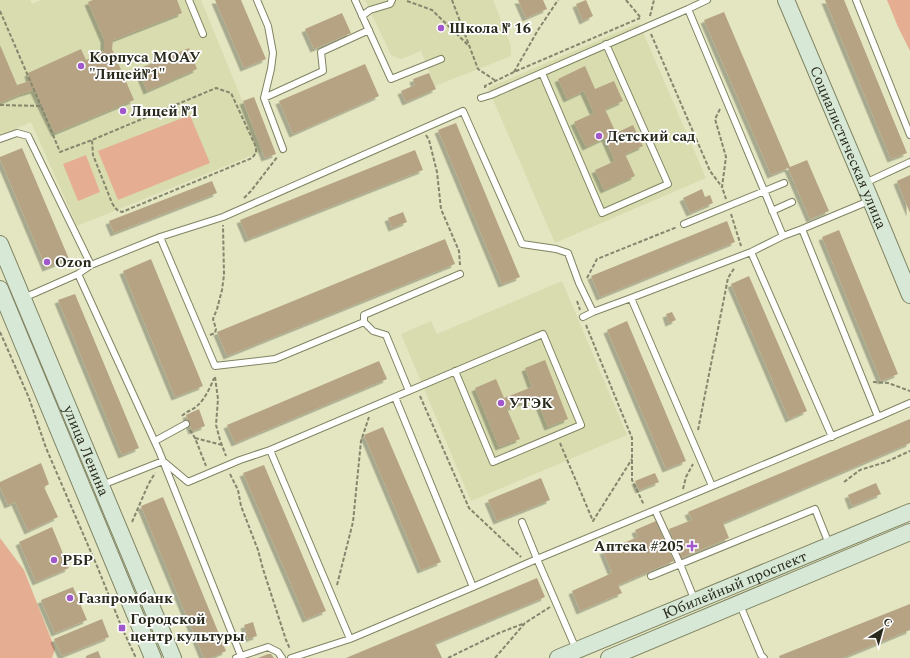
<svg xmlns="http://www.w3.org/2000/svg" width="910" height="658" font-family="Spectral,serif">
	<style>
		.built { fill: #d8dcaf }
		.green { fill: #e5ae92 }
		.building { fill: #b6a383; filter: url(#shadow) }
		.lines { fill: none; stroke-linecap: round; stroke-linejoin: round }
		.service-casing { stroke: #818462; stroke-width: 8 }
		.secondary-casing { stroke: #818462; stroke-width: 18 }
		.path { stroke: #84866d; stroke-width: 2; stroke-dasharray: 4 2; stroke-linecap: butt }
		.service { stroke: #fff; stroke-width: 6 }
		.secondary { stroke: #d7e8d6; stroke-width: 16 }
		.poi-dot { fill: #a158cb; stroke: #fff; stroke-width: 1.5 }
		.labels { text-anchor: middle; dominant-baseline: central; stroke-width: 3.5; stroke-linejoin: round; paint-order: stroke }
		.poi-label { font-size: 15px; font-weight: bold; fill: #292a1c; stroke: #fff; text-anchor: start }
		.street-label { font-size: 15px; fill: #292a1c; stroke: #fff }
	</style>
	<defs>
		<filter id="shadow"><feDropShadow dx="-3.5" dy="3.5" stdDeviation="0" flood-color="#0004"/></filter>
	</defs>
	<rect width="100%" height="100%" fill="#e3e6c1"/>
	<!-- built -->
	<path class="built" d="M0 0H30L32 4 41 0H201L263 151 77 226 31 122 0 136Z
		M365 0H493L511 46V56L435 86 421 51 401 59 391 55Z
		M639 23 706 178 555 243 488 88Z
		M562 281 627 435 471 501 401 334 431 321 437 334Z"/>
	<!-- green -->
	<path class="green" d="M887 0H910V51L898 27Z
		M190 115 210 163 118 200 98 151Z
		M86 155 100 192 78 201 63 164Z
		M0 538 24 570 55 649 52 658H0Z"/>
	<!-- building -->
	<path class="building" d="M93 0H177L182 13 113 40 112 49 134 100 55 133 34 90 21 94 0 103V45L17 85 30 81 28 73 81 49 86 60 104 51V39L88 2Z
		M215 0H241L266 59 244 68Z
		M518 0H543L547 9 526 18Z
		M586 0 593 16 583 21 576 4Z
		M825 0H844L907 153 891 159Z
		M724 12 790 167 807 160 829 211 810 219 788 168 771 175 704 20Z
		M342 13 351 33 314 49 305 29Z
		M189 48 197 69 147 91 138 69Z
		M365 64 379 96 293 134 279 101Z
		M585 66 595 89 614 81 623 101 605 109 616 133 633 125 643 146 625 154 635 176 604 190 595 170 615 161 605 138 586 147 574 122 594 113 584 91 567 99 558 79Z
		M429 73 436 89 406 102 401 91 415 85 413 79Z
		M254 97 276 154 265 158 243 101Z
		M456 123 520 277 502 284 438 130Z
		M22 148 69 259 46 268 0 159V157Z
		M415 150 423 170 248 239 240 220Z
		M910 175V213L897 181Z
		M212 181 217 193 114 233 109 221Z
		M702 189 705 197 710 195 713 203 690 213 683 198Z
		M403 212 407 222 392 228 388 218Z
		M727 221 735 242 600 297 591 276Z
		M839 230 898 374 881 381 822 237Z
		M445 239 455 264 227 356 217 332Z
		M151 259 203 386 175 397 123 271Z
		M749 276 807 411 789 419 731 284Z
		M75 294 139 448 122 455 58 300Z
		M672 312 676 320 669 323 666 314Z
		M627 321 686 461 666 469 607 330Z
		M545 360 568 419 548 427 536 397 507 409 520 439 499 447 475 388 496 379 504 398 532 387 525 368Z
		M379 361 387 379 235 443 227 425Z
		M199 409 205 426 192 431 186 415Z
		M910 419V443L723 523 729 538 681 558 669 529 692 520 688 512Z
		M383 427 441 562 421 570 364 435Z
		M41 463 49 484 44 487 58 517 28 531 15 502 8 505 0 487V482Z
		M264 465 326 611 306 619 243 473Z
		M655 473 659 482 639 490 635 481Z
		M541 478 550 500 497 521 488 500Z
		M876 483 881 494 852 506 848 495Z
		M163 497 226 651 210 658H204L141 506Z
		M656 521 674 561 618 585 622 593 580 611 572 591 612 573 603 551 638 537 635 530Z
		M52 527 69 568 36 582 19 542Z
		M537 578 545 597 435 643 442 658H346Z
		M73 587 87 620 55 633 41 600Z
		M910 604V630L842 658H780L779 656Z
		M102 619 109 637 62 656 54 639Z
		M253 622 257 636 248 639 244 625Z
		M98 651 101 658H86V656Z
		M268 654H271L274 658H258Z"/>
	<g class="lines">
		<defs>
			<path id="service" d="M189 0 203 34
				M257 0 268 26 273 53 271 69 264 98 283 149
				M355 0 391 79 441 59
				M856 0 910 135
				M362 16 370 10 390 4 392 0
				M542 73 602 213 668 184 606 44
				M264 98 323 71 321 52 369 30
				M481 98 491 95 688 9
				M0 139 17 133 28 136 91 265
				M865 183 910 162
				M772 211 792 202
				M684 224 784 183
				M783 236 802 229
				M160 237 215 366 275 359 364 322V315L460 274
				M751 252 832 437
				M23 298 35 293 78 274
				M631 298 712 486
				M583 317 593 312 631 298 751 252 783 236 688 9 707 0
				M364 322 373 331 386 335 409 391
				M878 417 910 403
				M155 441 186 424
				M102 485 163 461 188 482 240 460 270 450
				M651 576 815 509 829 544
				M473 587 537 559 522 522
				M695 601 680 564 655 510 878 417 802 229 869 201
				M740 605 761 655 764 658
				M350 639 270 450 543 334 581 425 493 462 455 371
				M576 649 537 559 655 510
				M241 656 268 647 278 652 282 658
				M236 658 241 656 159 451 78 274 91 265 160 237 223 217 463 111 522 244 556 249 568 253 579 283 593 312
				M291 658 350 639 473 587 395 397"/>
			<g id="secondary">
				<path id="s1" d="M786 0 867 191 910 295"/>
				<path id="s2" d="M0 244 173 658"/>
				<path d="M0 289 153 658"/>
				<path id="s3" d="M558 658 910 512"/>
				<path d="M609 658 910 532"/>
			</g>
		</defs>
		<!-- service casing -->
		<use href="#service" class="service-casing"/>
		<!-- secondary casing -->
		<use href="#secondary" class="secondary-casing"/>
		<!-- path -->
		<path class="path" d="M452 0 478 69 496 81
			M626 0 641 18
			M407 1 432 10 468 45
			M0 11 41 106
			M650 16 654 0
			M651 34 710 171 722 187
			M514 72 538 30 558 0
			M485 88V86L514 72 640 18
			M0 105 41 106 60 152 92 140 216 88 231 93 256 147V153L252 158 122 212C117 211 115 208 112 203L93 155 92 140
			M720 109 715 119 726 157 722 187 726 199
			M426 135 429 140 437 172 441 209 459 251 460 265
			M244 198 251 191 278 156
			M731 214 741 246
			M587 278 597 259 677 227
			M577 301 580 310
			M586 325 632 438V480L644 505
			M0 332 29 398 46 448 97 566 122 628 136 658
			M210 335 215 333 216 329 213 319 217 309 222 290 224 275 223 225
			M215 377 218 399 216 425 220 440 226 456
			M873 382 888 383 910 391
			M420 396 469 508 521 557
			M182 416C186 411 194 410 198 405 205 399 211 386 214 378
			M190 430 195 438 206 466
			M698 430 728 278 735 267
			M195 438 222 445
			M560 443 593 521 632 459
			M230 474 238 490 241 506 258 550 263 569 286 640 290 649
			M844 482 860 470 886 462 910 451
			M683 489 686 477 693 464
			M132 522 148 485 155 473
			M337 585 353 522 361 441 369 417
			M448 658 499 633 525 623
			M495 658 525 623 550 607"/>
		<!-- service -->
		<use href="#service" class="service"/>
		<!-- secondary -->
		<use href="#secondary" class="secondary"/>
	</g>
	<!-- markers -->
	<g class="poi-dot">
		<circle cx="441" cy="28" r="4"/>
		<circle cx="81" cy="66" r="4"/>
		<circle cx="123" cy="111" r="4"/>
		<circle cx="599" cy="136" r="4"/>
		<circle cx="47" cy="262" r="4"/>
		<circle cx="501" cy="403" r="4"/>
		<path d="M690 540h4v4h4v4h-4v4h-4v-4h-4v-4h4z"/>
		<circle cx="54" cy="560" r="4"/>
		<circle cx="70" cy="598" r="4"/>
		<rect x="118" y="624" width="8" height="8" rx="2"/>
	</g>
	<g class="labels">
		<!-- poi labels -->
		<g class="poi-label">
			<text x="449" y="28">Школа № 16</text>
			<text x="89" y="57">Корпуса МОАУ<tspan x="89" dy="17">"Лицей№1"</tspan></text>
			<text x="131" y="111">Лицей №1</text>
			<text x="607" y="136">Детский сад</text>
			<text x="55" y="262">Ozon</text>
			<text x="509" y="403">УТЭК</text>
			<text x="684" y="546" text-anchor="end">Аптека #205</text>
			<text x="62" y="560">РБР</text>
			<text x="78" y="598">Газпромбанк</text>
			<text x="130" y="619">Городской<tspan x="130" dy="17">центр культуры</tspan></text>
		</g>
		<!-- street labels -->
		<g class="street-label">
			<text stroke="none"><textPath href="#s1" startOffset="160">Социалистическая улица</textPath></text>
			<text stroke="none"><textPath href="#s2" startOffset="224">улица Ленина</textPath></text>
			<text stroke="none"><textPath href="#s3" startOffset="191">Юбилейный проспект</textPath></text>
		</g>
	</g>
	<!-- north arrow -->
	<g transform="translate(882 630) rotate(37)" stroke="#ffffff" stroke-width="3" paint-order="stroke">
	<path d="M0-3L7 15L0 10L-7 15Z" fill="#292a1c"/>
	<text y="-6" font-size="11" font-weight="bold" text-anchor="middle" fill="#292a1c">С</text>
	</g>
</svg>
